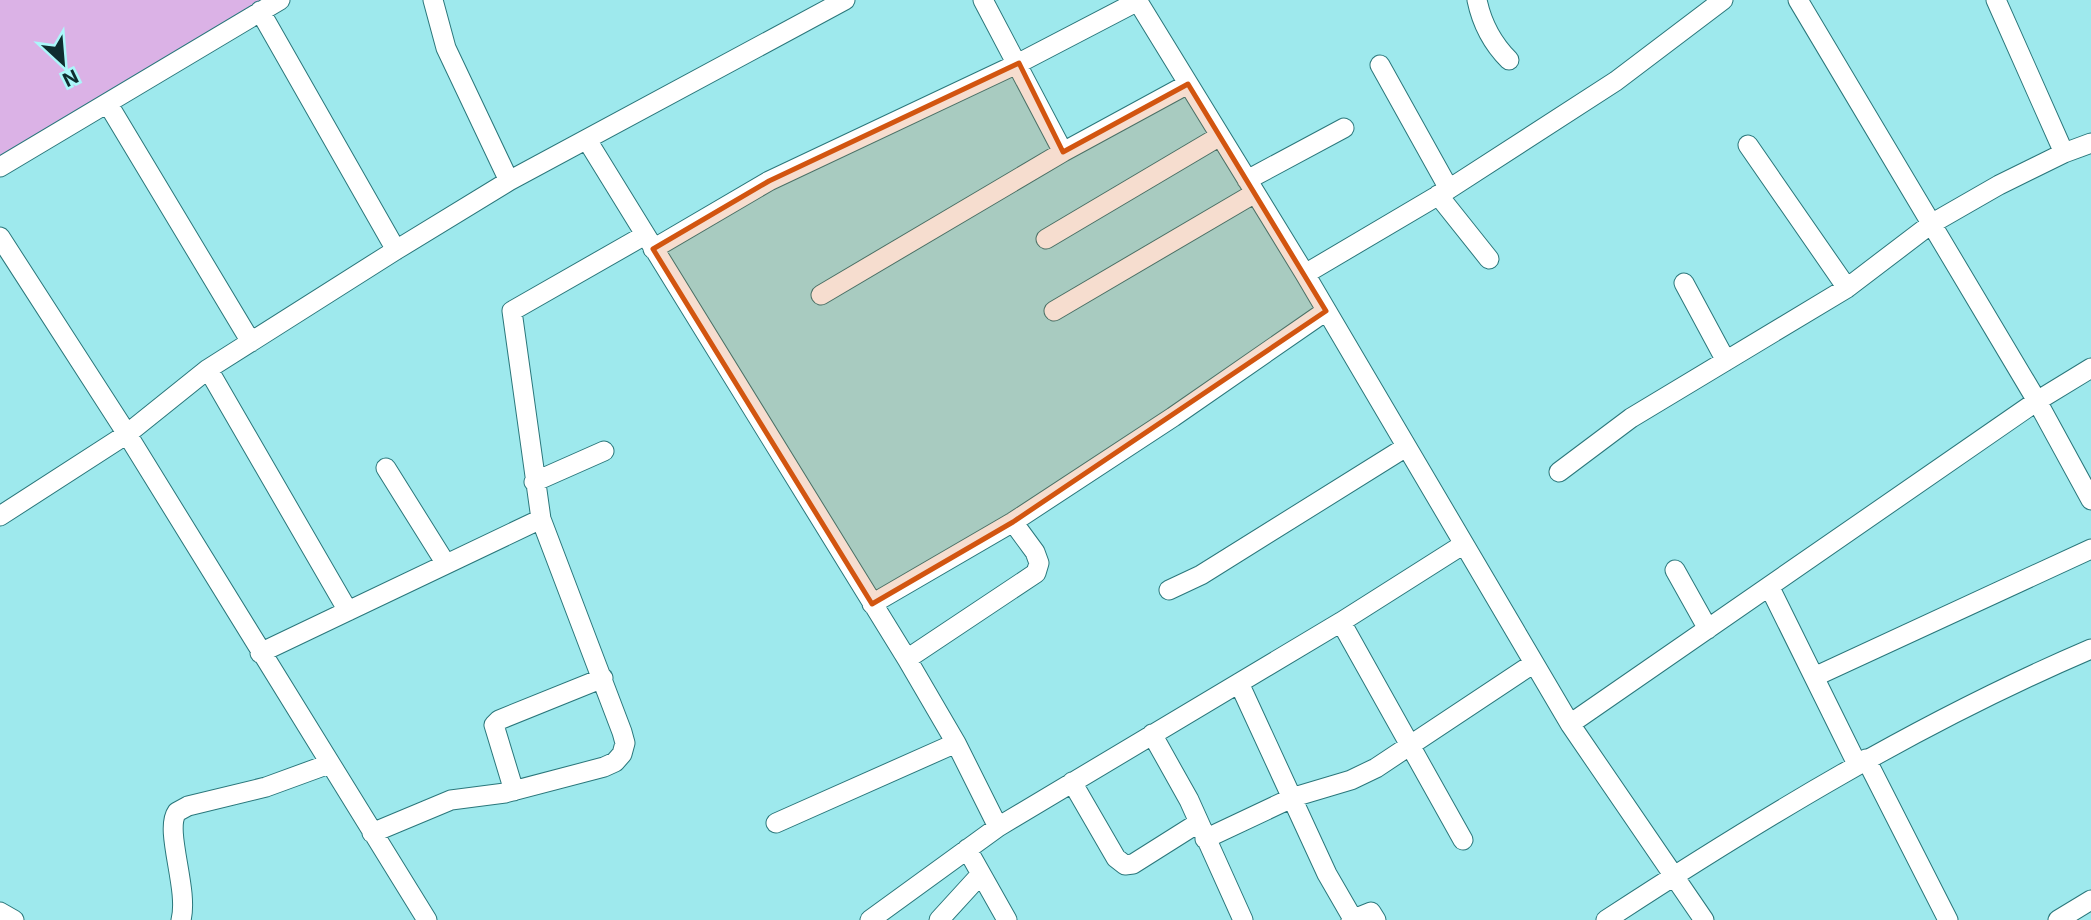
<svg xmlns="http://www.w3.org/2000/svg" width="2091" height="920" font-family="Inter,sans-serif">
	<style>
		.green { fill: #dbb2e6 }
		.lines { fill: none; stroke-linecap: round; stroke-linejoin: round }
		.minor-casing { stroke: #2a777b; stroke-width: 21 }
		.minor { stroke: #fff; stroke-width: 19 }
		.marked { fill: #d25510; fill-opacity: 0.2; stroke: #d25510; stroke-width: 5; stroke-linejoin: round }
	</style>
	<rect width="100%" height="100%" fill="#9ee9ed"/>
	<!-- green -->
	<path class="green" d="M0 0H290L0 175Z"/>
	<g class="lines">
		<defs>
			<path id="minor" d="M433 0 446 48 509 181
				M983 0 1063 152
				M1137 0 1305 274 1570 724 1704 920
				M1477 0C1482 24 1492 43 1509 60
				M1798 0 2037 401 2091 500
				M1996 0 2064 153
				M260 11 396 250
				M1380 65 1449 189
				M108 104 251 342
				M587 140 907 659 956 743 998 827
				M1748 145 1847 288
				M0 167 280 0
				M1247 180 1344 128
				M1438 195 1489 259
				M0 237 127 434 427 920
				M1046 239 1220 136
				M653 249 769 181 1019 63 1138 1
				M1305 274 1449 189 1616 81 1723 0
				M1684 283 1726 361
				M821 295 1063 152 1188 84
				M1054 311 1255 193
				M208 369 348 611 260 653
				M386 468 446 564
				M1559 472 1631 418 1847 288 1931 224 1999 185 2064 153 2091 143
				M534 482 604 451
				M0 516 127 434 208 369 396 250 509 181 845 0
				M1675 570 1708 629
				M1770 588 1857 764
				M1169 590 1201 575 1406 447
				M872 604 1013 522 1173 417 1326 311
				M348 611 541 519
				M1341 622 1463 840
				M907 659 1036 573 1039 563 1035 552 1013 522
				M1814 677 2091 549
				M1239 683 1327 874 1353 919
				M1570 724 2037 401 2091 368
				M1152 734 1189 800 1243 920
				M1866 759 1948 920
				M1072 782 1116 858 1125 865 1133 864 1198 823
				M514 791 494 725 499 720 603 678
				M776 823 956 743
				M372 833 451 800 505 793 604 767 615 762 622 754 625 743 622 732 541 519 512 311 645 235
				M1205 839 1294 797 1351 780 1376 768 1534 663
				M967 849 1007 920
				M0 912 14 920
				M181 920C189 889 164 830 177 812L188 806 266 787 329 764
				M870 920 998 827 1341 622 1464 544
				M939 920 981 874
				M1351 920 1371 912 1376 920
				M1606 920C1762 818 1920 722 2091 649
				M2058 920 2091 900"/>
		</defs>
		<!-- minor casing -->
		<use href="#minor" class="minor-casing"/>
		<!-- minor -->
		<use href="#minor" class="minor"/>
	</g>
	<!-- marked area -->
	<path class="marked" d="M1019 63 1063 152 1188 84 1326 311 1013 522 872 604 653 249 769 181Z"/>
	<!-- north arrow -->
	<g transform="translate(63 63) rotate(154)" stroke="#abf7fa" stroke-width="5" paint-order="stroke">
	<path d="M0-5L12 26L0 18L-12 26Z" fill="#0e2d2f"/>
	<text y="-10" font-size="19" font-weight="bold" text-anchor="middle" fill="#0e2d2f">N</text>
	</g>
</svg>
